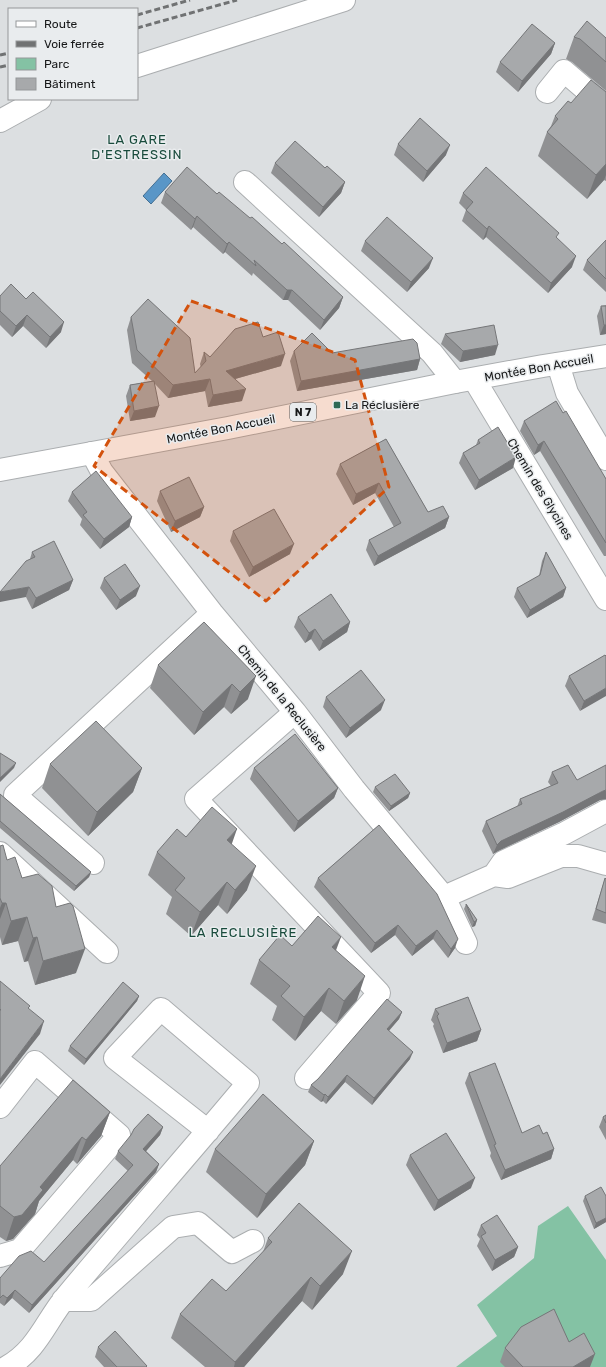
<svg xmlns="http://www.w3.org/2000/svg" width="606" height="1367" font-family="Rubik,sans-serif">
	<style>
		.green { fill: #84c2a4 }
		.water { fill: #5996c7; stroke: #457093 }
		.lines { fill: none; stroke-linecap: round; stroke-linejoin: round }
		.minor-casing { stroke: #abaeb0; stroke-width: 24 }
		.major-casing { stroke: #abaeb0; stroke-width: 24 }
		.minor { stroke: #fff; stroke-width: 22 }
		.major { stroke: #fff; stroke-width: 22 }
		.rail { stroke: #707273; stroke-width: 3; stroke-dasharray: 6 3; stroke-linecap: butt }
		.wall { fill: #909193 }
		.shaded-wall { fill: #757678 }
		.building { fill: #a7a9ab; stroke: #757678 }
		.marked { fill: #d3520d; fill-opacity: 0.2; stroke: #d3520d; stroke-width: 3; stroke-dasharray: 8 5; stroke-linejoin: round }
		.poi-dot { fill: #2c6a57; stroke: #e9ecee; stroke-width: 1.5 }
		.labels { text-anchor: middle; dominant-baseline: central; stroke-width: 3; stroke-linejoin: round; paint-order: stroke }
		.shield { fill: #e9ecee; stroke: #565859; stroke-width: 1 }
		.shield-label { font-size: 11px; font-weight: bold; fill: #171819 }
		.street-label { font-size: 12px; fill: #171819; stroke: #e9ecee }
		.poi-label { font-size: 12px; fill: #171819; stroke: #e9ecee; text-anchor: start }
		.neighbourhood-label { font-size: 13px; letter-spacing: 1px; fill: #194b3c; stroke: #e9ecee }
	</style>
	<rect width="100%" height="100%" fill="#dcdfe1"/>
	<!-- green -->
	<path class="green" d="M568 1206 606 1260V1367H456L497 1336 477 1305 534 1258 538 1226Z"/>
	<!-- water -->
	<path class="water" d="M164 173 172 181 151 204 143 196Z"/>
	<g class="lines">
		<defs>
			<path id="minor" d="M137 66 344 0
				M547 92 564 71 606 107
				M0 121 40 99
				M245 182 432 353 455 382
				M558 364 567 393 606 459
				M474 379 606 599
				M92 453 102 472 212 613 295 712 354 789 444 897 494 875
				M295 712 196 799 379 993 306 1078
				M0 853 107 952
				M93 863 15 795 212 613
				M494 875 503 862 565 833 606 811
				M494 875 508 877 561 856H578L606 864
				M444 897 466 943
				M0 1107 35 1062 119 1135 20 1250 0 1256
				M63 1300H91L173 1227 198 1223 232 1252 253 1241
				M7 1367C37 1350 45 1323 65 1298 125 1226 188 1155 248 1083L161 1009 115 1058 208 1131"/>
			<path id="major" d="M0 470 228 428 455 382 543 366 606 356"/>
		</defs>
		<!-- minor casing -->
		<use href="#minor" class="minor-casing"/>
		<!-- major casing -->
		<use href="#major" class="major-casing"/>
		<!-- minor -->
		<use href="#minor" class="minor"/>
		<!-- major -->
		<use href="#major" class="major"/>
		<!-- rail -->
		<path class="rail" d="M137 15 190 0
			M137 28 237 0
			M0 55 9 53
			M0 67 9 65"/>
	</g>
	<!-- wall -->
	<path class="wall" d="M574 37 606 38V91L572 62 566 59Z
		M555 43 551 54 518 92 496 72 500 62Z
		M606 92V181L604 180 587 199 538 156 547 132 551 126 555 116 571 103Z
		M398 144 446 155 423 182 394 155Z
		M275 163 325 168 345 182 341 193 319 217 271 173Z
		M165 192 217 194 250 218 282 244 343 297 339 308 320 330 288 300H283L253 273 252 276 225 252 223 254 193 227 191 230 161 203Z
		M463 193 557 238 572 267 548 293 486 237 483 240 462 221 466 210 459 203Z
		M606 240V292L583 270 587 260Z
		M365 241 429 268 407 292 361 251Z
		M0 296 61 332 46 348 23 326 12 337 0 325Z
		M606 305V334L600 335 597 316 601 306Z
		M131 317 195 373 201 368 200 364 204 352 210 357 281 366 235 379 242 401 208 407 205 391 168 398 155 384V417L130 421 126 396 130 385 152 381 132 363 127 330Z
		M445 334 495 355 460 362 441 344Z
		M294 351 332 353 420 359 417 370 297 391 290 361Z
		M563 413 606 479V556H604L540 451 534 455 520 431 524 421Z
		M386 439 428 512 449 517 445 528 374 566 366 550 369 540 394 527 375 493 353 505 336 474 340 464Z
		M478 440 513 468 475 490 459 463 463 453 476 445Z
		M160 491 204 507 200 517 171 532 157 501Z
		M72 492 132 517 129 527 100 549 80 525 82 519 68 501Z
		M233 531 290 554 249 577 230 541Z
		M32 552 73 580 69 590 32 609 26 597 30 559Z
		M546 552 566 588 563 597 527 618 514 597 517 588 539 576 542 561Z
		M104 578 136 596 116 610 100 588Z
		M298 617 350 622 347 632 319 651 311 639 305 643 294 627Z
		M204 622 248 699 231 714 224 707 194 735 150 688 158 665Z
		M605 655 580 711 565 686 569 676Z
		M326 697 381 710 346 738 323 707Z
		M310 753V754L338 788 334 798 294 832 250 779 254 768Z
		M50 764 142 768 133 792 88 836 42 788Z
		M552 772 577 780 606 799 600 800 559 822 498 851 493 854 482 831 486 821 517 807 520 799 551 786 548 782Z
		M375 787 410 793 408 798 389 811 373 792Z
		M0 794 91 872 89 877 74 891 0 828Z
		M379 825 455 948 448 958 433 939 412 956 395 935 371 953 314 887 318 878Z
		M186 837 232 845 247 890 227 914 218 905 191 936 166 914 172 897 148 875 157 852Z
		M0 846 7 860 22 878 56 907 76 973 35 985 28 961 24 962 18 941 2 945 0 937Z
		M605 878 606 879V924L592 920Z
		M466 904 477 920 475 926 472 927 464 909Z
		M292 946 336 950 357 1000 336 1024 321 1011 295 1041 272 1020 277 1006 250 984 259 960Z
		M139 996 137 1001 84 1065 68 1051 70 1046Z
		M435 1009 481 1030 477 1041 443 1053 433 1026 434 1024 431 1020Z
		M402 1012 399 1019 389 1031 410 1059 372 1105 345 1082 326 1104 323 1101 321 1102 308 1092 311 1085Z
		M469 1073 522 1133 543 1134 554 1149 551 1159 501 1180 490 1156 491 1153 465 1083Z
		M110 1112 101 1136 77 1164 73 1160 39 1201 35 1214 13 1239 6 1241 0 1237V1166Z
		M606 1115V1140L599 1127 603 1117Z
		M163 1127 160 1135 146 1151 159 1164 156 1172 29 1313 12 1298 4 1306 0 1303V1278L44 1262 128 1171 115 1159 118 1151Z
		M314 1141 305 1165 257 1218 206 1172 215 1149Z
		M410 1155 471 1188 434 1211 406 1165Z
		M585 1196H606V1222L594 1229 583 1201Z
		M481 1225 518 1247 514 1257 492 1271 477 1246 480 1239 477 1235Z
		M268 1238 343 1274 312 1310 302 1301 244 1367H205L171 1338 180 1314 226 1291 263 1252Z
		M569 1342 590 1367H505L500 1362 505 1348Z
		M98 1347 147 1367H104L95 1357Z"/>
	<!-- shaded-wall -->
	<path class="shaded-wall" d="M555 43 551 54 518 92 522 81Z
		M450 145 446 155 423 182 427 171Z
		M606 164V175L604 180 587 199 596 175Z
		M345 182 341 193 319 217 323 207Z
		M197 216 193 227 191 230 195 219Z
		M489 226 486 237 483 240 487 229Z
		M229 242 225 252 223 254 227 244Z
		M576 256 572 267 548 293 551 283Z
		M433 258 429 268 407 292 411 282Z
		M287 290H292L288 300H283Z
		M343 297 339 308 320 330 324 320Z
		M27 315 23 326 12 337 16 326Z
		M64 322 61 332 46 348 50 337Z
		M604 325H606V334L600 335Z
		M498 345 495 355 460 362 463 351Z
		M285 354 281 366 221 383 226 371Z
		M420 359 417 370 297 391 301 381Z
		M210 379 205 391 168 398 173 385Z
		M246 389 242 401 208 407 213 395Z
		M159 406 155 417 130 421 134 411Z
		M544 441 540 451 534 455 538 445Z
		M516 457 513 468 475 490 479 480Z
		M379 483 375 493 353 505 356 494Z
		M204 507 200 517 171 532 175 521Z
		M132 517 129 527 100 549 104 539Z
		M449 517 445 528 374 566 378 556Z
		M294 544 290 554 249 577 253 567Z
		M73 580 69 590 32 609 36 598Z
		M140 586 136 596 116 610 120 600Z
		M29 587 26 597 0 602V592Z
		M566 588 563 597 527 618 530 610Z
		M350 622 347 632 319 651 323 641Z
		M315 629 311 639 305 643 309 633Z
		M256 676 248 699 231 714 240 692Z
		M232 684 224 707 194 735 203 712Z
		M606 688V696L580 711 584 701Z
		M385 700 381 710 346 738 350 728Z
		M16 763 14 768 0 782V778Z
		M142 768 133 792 88 836 97 812Z
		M338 788 334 798 294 832 298 821Z
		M606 790V799L600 800 559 822 498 851 493 854 497 845 501 841 603 791Z
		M410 793 408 798 389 811 391 806Z
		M237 829 229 852 227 840Z
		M256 866 247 890 227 914 235 890Z
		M91 872 89 877 74 891 76 886Z
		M227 882 218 905 191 936 200 912Z
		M2 903H6L0 919V908Z
		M27 917 18 941 2 945 11 921Z
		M477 920 475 926 472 927 474 922Z
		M398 925 395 935 371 953 375 943Z
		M437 930 433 939 412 956 416 946Z
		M37 937 28 961 24 962 33 938Z
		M341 937 332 961V947Z
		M458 939 455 948 448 958 451 949Z
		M85 949 76 973 35 985 43 961Z
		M365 976 357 1000 336 1024 344 1001Z
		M329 988 321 1011 295 1041 304 1017Z
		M139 996 137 1001 84 1065 86 1059Z
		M402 1012 399 1019 384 1036 387 1029Z
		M44 1021 40 1034 0 1085V1079Z
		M481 1030 477 1041 443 1053 447 1043Z
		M413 1052 410 1059 372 1105 374 1098Z
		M347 1075 345 1082 326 1104 328 1097Z
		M325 1094 323 1101 321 1102 324 1095Z
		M110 1112 101 1136 77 1164 86 1140Z
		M163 1127 160 1135 141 1157 143 1149Z
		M82 1137 73 1160 39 1201 35 1214 13 1239 6 1241 14 1217Z
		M314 1141 305 1165 257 1218 266 1194Z
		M554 1149 551 1159 501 1180 505 1170Z
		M159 1164 156 1172 29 1313 32 1305Z
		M475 1178 471 1188 434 1211 438 1200Z
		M606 1218V1222L594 1229 596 1223Z
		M518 1247 514 1257 492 1271 495 1260Z
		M352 1251 343 1274 312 1310 320 1286Z
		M311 1277 302 1301 244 1367H234L235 1362Z
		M15 1290 12 1298 4 1306 7 1298Z
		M595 1354 590 1367H573Z"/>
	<!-- building -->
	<path class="building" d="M587 21 606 38V62L580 39 574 37Z
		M532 24 555 43 522 81 500 62Z
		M591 80 606 92V164L596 175 547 132 558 119 555 116 568 101 571 103Z
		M420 118 450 145 427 171 398 144Z
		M295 141 325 168 327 166 345 182 323 207 275 163Z
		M187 167 217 194 219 192 250 218 252 217 282 244 284 242 343 297 324 320 292 290H287L254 260 256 266 229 242 227 244 197 216 195 219 165 192Z
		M486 167 559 233 556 237 576 256 551 283 489 226 487 229 466 210 473 202 463 193Z
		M387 217 433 258 411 282 365 241Z
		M606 240V279L587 260Z
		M11 284 26 299 33 292 64 322 50 337 27 315 16 326 0 311V296Z
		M148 299 190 338 195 373 206 361 204 352 210 357 235 329 258 322 263 337 278 332 285 354 226 371 246 389 213 395 210 379 173 385 137 350 131 317Z
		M601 306H606V325H604Z
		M494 325 498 345 463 351 445 334Z
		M312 333 332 353 413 339 417 343 420 359 301 381 294 351Z
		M154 381 159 406 134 411 130 385Z
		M556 401 563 413 566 411 606 479V543L544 441 538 445 524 421Z
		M498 427 516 457 479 480 463 453 480 443 478 440Z
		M386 439 428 512 443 506 449 517 378 556 369 540 401 523 379 483 356 494 340 464Z
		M96 471 132 517 104 539 83 515 87 512 72 492Z
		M189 477 204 507 175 521 160 491Z
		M274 509 294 544 253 567 233 531Z
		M54 541 73 580 36 598 29 587 0 592 26 561 35 557 32 552Z
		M546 552 566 588 530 610 517 588 540 575Z
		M125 564 140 586 120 600 104 578Z
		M331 594 350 622 323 641 315 629 309 633 298 617Z
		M204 622 256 676 240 692 232 684 203 712 158 665Z
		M605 655 606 656V688L584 701 569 676Z
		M361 670 385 700 350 728 326 697Z
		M96 721 142 768 97 812 50 764Z
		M295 734 310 753 338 788 298 821 254 768Z
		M0 753 16 763 0 778Z
		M568 765 577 780 606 765V790L603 791 563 812 501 841 497 845 486 821 522 804 520 799 558 783 552 772Z
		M395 774 410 793 391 806 375 787Z
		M0 794 91 872 76 886 0 821Z
		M212 807 237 829 227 840 256 866 235 890 227 882 200 912 175 890 185 878 157 852 177 829 186 837Z
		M379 825 437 894 458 939 451 949 437 930 416 946 398 925 375 943 318 878Z
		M3 845 7 860 15 857 22 878 38 874 52 886 56 907 70 903 73 906 85 949 43 961 37 937 33 938 27 917 11 921 6 903H2L0 898V846Z
		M605 878 606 879V913L596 909Z
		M466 904 477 920 474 922Z
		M318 916 341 937 332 947 365 976 344 1001 329 988 304 1017 281 996 290 986 259 960 280 935 292 946Z
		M0 981 30 1006 28 1008 44 1021 0 1079V1010H1L0 1009Z
		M123 982 139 996 86 1059 70 1046Z
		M468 997 481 1030 447 1043 437 1016 439 1014 435 1009Z
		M387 999 402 1012 387 1029 413 1052 374 1098 347 1075 328 1097 325 1094 324 1095 311 1085 318 1079Z
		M495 1063 522 1133 539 1125 543 1134 547 1132 554 1149 505 1170 494 1145 496 1144 469 1073Z
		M73 1080 110 1112 86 1140 82 1137 40 1187 43 1190 22 1215 14 1217 0 1206V1166Z
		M263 1094 314 1141 266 1194 215 1149Z
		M148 1114 163 1127 143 1149 159 1164 32 1305 15 1290 7 1298 3 1295 0 1298V1278L19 1256 31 1251 44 1262 133 1165 118 1151 131 1135 134 1129Z
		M606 1115V1123L603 1117Z
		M446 1133 475 1178 438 1200 410 1155Z
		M601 1187 606 1196V1218L596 1223 585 1196Z
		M299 1203 352 1251 320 1286 311 1277 235 1362 180 1314 212 1279 226 1291 272 1242 268 1238Z
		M497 1215 518 1247 495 1260 481 1236 486 1233 481 1225Z
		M554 1309 569 1342 584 1333 595 1354 573 1367H523L505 1348 521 1327Z
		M115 1331 147 1366 146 1367H117L98 1347Z"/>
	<!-- marked area -->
	<path class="marked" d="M191 301 355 360 389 487 266 601 94 466Z"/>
	<!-- markers -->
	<rect class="poi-dot" x="333" y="401" width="8" height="8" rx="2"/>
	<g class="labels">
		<!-- shield labels -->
		<rect class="shield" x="290" y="403" width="26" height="18" rx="3"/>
		<g class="shield-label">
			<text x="303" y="412">N 7</text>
		</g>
		<!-- street labels -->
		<g class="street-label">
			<text transform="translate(539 368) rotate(-10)">Montée Bon Accueil</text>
			<text transform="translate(221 429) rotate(-11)">Montée Bon Accueil</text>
			<text transform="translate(540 489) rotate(59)">Chemin des Glycines</text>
			<text transform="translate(282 698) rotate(51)">Chemin de la Reclusière</text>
		</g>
		<!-- poi labels -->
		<g class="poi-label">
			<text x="345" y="405">La Réclusière</text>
		</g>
		<!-- neighbourhood labels -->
		<g class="neighbourhood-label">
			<text x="137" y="139">LA GARE<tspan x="137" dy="15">D'ESTRESSIN</tspan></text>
			<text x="243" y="932">LA RECLUSIÈRE</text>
		</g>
	</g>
	<!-- legend -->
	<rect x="8" y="8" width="130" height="92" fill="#e9ecee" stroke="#959799"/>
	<rect x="16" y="21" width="20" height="6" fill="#ffffff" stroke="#959799"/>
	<text x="44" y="28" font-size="12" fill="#171819">Route</text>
	<rect x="16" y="41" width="20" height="6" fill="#707273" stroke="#959799"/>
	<text x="44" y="48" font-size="12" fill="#171819">Voie ferrée</text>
	<rect x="16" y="58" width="20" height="12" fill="#84c2a4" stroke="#959799"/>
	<text x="44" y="68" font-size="12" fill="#171819">Parc</text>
	<rect x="16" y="78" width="20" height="12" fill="#a7a9ab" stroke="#959799"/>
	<text x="44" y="88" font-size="12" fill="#171819">Bâtiment</text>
</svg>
